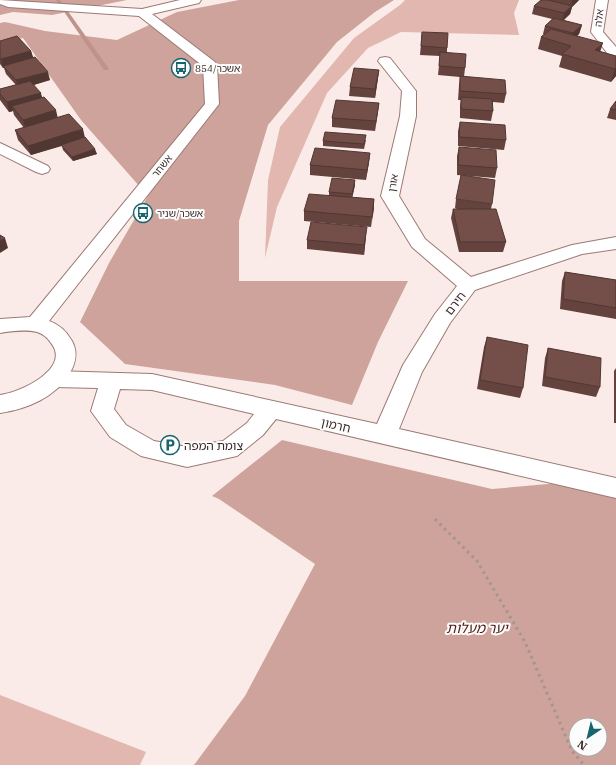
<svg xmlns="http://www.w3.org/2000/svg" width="616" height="765" font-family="'IBM Plex Serif','Noto Sans Hebrew',serif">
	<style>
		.green { fill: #e2b7b0 }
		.forest { fill: #cea39b; fill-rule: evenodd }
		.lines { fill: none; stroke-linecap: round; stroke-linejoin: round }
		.stream { fill: #be938c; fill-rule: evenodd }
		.minor-casing { stroke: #9c7a74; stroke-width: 2 }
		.major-casing { stroke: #9c7a74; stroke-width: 2 }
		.path { stroke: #a49491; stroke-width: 3; stroke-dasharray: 2.5 4; stroke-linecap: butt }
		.minor { fill: #fff; fill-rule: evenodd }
		.major { fill: #fff; fill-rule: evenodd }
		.wall { fill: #64433e }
		.shaded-wall { fill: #513732 }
		.building { fill: #744e48; stroke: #513732 }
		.labels { text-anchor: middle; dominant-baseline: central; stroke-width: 4; stroke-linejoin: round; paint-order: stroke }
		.far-street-label { font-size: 10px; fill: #382927; stroke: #fcfcfc }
		.far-poi-label { font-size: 10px; fill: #382927; stroke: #fcfcfc; text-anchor: start }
		.street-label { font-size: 12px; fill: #382927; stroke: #fcfcfc }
		.poi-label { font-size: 12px; fill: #382927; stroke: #fcfcfc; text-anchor: start }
		.near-park-label { font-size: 14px; font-style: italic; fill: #531d16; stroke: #fcfcfc }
	</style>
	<rect width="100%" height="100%" fill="#fbebe8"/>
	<!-- green -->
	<path class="green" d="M405 0H519L514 13 519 35 401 32 368 48 327 93 277 207 265 258 268 180 280 127 354 38 400 5Z
		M0 695 146 752 140 765H0Z"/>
	<!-- forest -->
	<path class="forest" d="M0 0H127L52 15 13 12 0 15Z
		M239 0H394L375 12 337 42 268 125 239 221V281H408L378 342 352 405 275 385 125 364 80 322 109 263 148 196 81 120 23 38 0 44V23L5 22 45 31 117 40 177 12Z
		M282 440 492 489 571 482 616 494V765H194L245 696 315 564 219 499 212 496ZM576 725H600V749H576Z"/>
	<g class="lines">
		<!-- stream -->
		<path class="stream" d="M56 0H60L109 69 108 70H104Z"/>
		<defs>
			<path id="minor" d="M596 0H608L603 32 616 47V59L611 58 591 32Z
				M385 57 390 58 416 91V116L399 196 425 239 471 277 572 245 616 237V249L582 254 475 290 450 323 422 372 399 429 616 478V498L276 419 263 435 237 456 187 467 141 456 110 437 91 411 98 388 54 387 46 385 43 379 46 373 54 371 152 374 377 424 403 365 435 314 457 286 412 247 381 196 400 116 402 91 378 61 380 58ZM120 389 152 390 254 414 247 423 223 441 187 447 154 441 126 425 114 409Z
				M0 143 48 166 50 169 48 172 42 174 36 172 0 154Z"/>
			<path id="major" d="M0 0 142 9 180 0H201L199 3 152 14 215 62 217 65 219 104 49 321C60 325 66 331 72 341 78 352 76 362 70 373 56 397 27 409 0 413V395C19 393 72 369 51 343 48 338 43 334 37 332 25 329 12 331 0 333V319L30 317 205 104 203 66 139 16 8 7 0 4Z"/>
		</defs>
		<!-- minor casing -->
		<use href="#minor" class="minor-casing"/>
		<!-- major casing -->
		<use href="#major" class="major-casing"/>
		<!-- path -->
		<path class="path" d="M435 519 477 561 525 642 572 751 584 765"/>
		<!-- minor -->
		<use href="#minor" class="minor"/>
		<!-- major -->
		<use href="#major" class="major"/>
	</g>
	<!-- wall -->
	<path class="wall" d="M541 0H579L572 7 570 14 563 20 582 25 579 34 577 36 600 52 616 56V76L611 82 559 67 562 56 538 49 541 37 544 34H543L545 26 552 19 532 14 534 6Z
		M422 32 447 48V52L465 68 464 77 506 94 504 103 493 102V111L491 121 460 118V106L461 100H458L459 85 460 77 438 75 440 56 420 55Z
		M0 41 31 51 33 58 50 80 34 85 42 97 58 118 85 138 97 154 73 161 63 150 62 146 31 155 18 140 15 130 24 128 14 115 13 111 9 112 0 100V89L16 85 6 74 4 68H3L0 64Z
		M379 70 378 78 375 98 349 96 350 87Z
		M616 101V120L607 118 610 109Z
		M379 103 375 131 332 127V118Z
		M460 122 506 140 504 150 458 146V131Z
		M366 140 364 149 323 146V141Z
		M459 147 497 168 495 178 457 175V156Z
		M370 153 369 162 366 180 310 175V165Z
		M355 185 352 197 374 199 371 227 304 221V211L329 195V192Z
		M456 199 492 204 491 209 506 242 503 252H459L451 218 453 209H457L455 208Z
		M366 236 364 255 307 249V240Z
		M565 272 616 280V319L560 309 562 281Z
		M487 337 523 388 520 398 477 389 484 347Z
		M548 348 600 387 596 397 542 386 545 358Z
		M616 368V423H614V371Z"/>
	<!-- shaded-wall -->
	<path class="shaded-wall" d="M572 0H579L572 7 570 14 562 22 564 13 571 7Z
		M582 25 579 34 571 42 573 33Z
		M603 43 599 55 595 50Z
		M31 51 34 60 3 66 4 68H3L1 59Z
		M616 68V76L611 82 615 69Z
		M379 70 378 78 375 98V89Z
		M48 72 50 80 19 89 16 80Z
		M41 93 43 102 12 106 13 111 9 112 7 102Z
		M379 103 378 112 375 131 376 121Z
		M56 110 58 119 26 129 23 120Z
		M83 129 85 138 31 155 28 146Z
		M95 149 97 154 73 161 72 157Z
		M370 153 369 162 366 180 367 170Z
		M355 180V185L352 199V194Z
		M374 199V209L371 227 372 217Z
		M367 227 366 236 364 255V245Z
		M5 238 8 248 0 253V241Z"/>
	<!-- building -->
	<path class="building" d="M541 0H548L572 6 564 13 534 6Z
		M554 18 582 25 573 33 545 26Z
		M551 29 603 43 595 50 616 56V68L615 69 562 54 571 46 541 37Z
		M422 32 448 33 447 48 421 46Z
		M17 36 31 51 1 59H0V41Z
		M440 52 466 54 465 68 439 66Z
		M35 57 48 72 16 80 3 66Z
		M354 68 379 70 375 89 350 87Z
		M460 76 505 80 506 94 460 91Z
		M30 81 41 93 7 102 0 94V89Z
		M44 97 56 110 23 120 12 106Z
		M461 97 492 99 493 111 461 109Z
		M336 100 379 103 376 121 332 118Z
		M616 101V110L610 109Z
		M69 114 83 129 28 146 15 130Z
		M460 122 505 125 506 140 459 137Z
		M325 132 366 135 364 144 323 141Z
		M85 137 95 149 72 157 61 145Z
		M459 147 496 150 497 168 458 165Z
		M315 148 370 153 367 170 310 165Z
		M461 175 495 180 492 204 456 199Z
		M332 178 355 180 352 194 329 192Z
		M309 194 374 199 372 217 304 211Z
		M453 209H496L506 242H460Z
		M311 222 367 227 364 245 307 240Z
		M0 235 5 238 0 241Z
		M565 272 616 280V308L563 299Z
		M487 337 528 345 523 388 480 380Z
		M548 348 601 358 600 387 545 377Z"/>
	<!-- icons -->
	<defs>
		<symbol id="bus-ring" viewBox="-11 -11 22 22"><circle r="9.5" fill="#fcfcfc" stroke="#18646f" stroke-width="1.5"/><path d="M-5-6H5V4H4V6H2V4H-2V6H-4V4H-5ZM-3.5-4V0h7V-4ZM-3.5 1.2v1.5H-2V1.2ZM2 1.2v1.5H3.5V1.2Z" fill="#18646f"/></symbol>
		<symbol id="parking-ring" viewBox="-11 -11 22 22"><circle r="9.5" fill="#fcfcfc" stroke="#18646f" stroke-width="1.5"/><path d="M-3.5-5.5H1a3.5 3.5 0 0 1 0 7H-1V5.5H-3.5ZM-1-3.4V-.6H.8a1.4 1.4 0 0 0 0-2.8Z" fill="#18646f"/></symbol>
	</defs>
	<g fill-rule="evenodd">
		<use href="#bus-ring" x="170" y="57" width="22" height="22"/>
		<use href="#bus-ring" x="132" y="202" width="22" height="22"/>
		<use href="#parking-ring" x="159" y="434" width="22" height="22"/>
	</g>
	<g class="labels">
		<!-- far-street labels -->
		<g class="far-street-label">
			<text transform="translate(599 18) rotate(-84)">אלה</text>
			<text transform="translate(162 166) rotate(-51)">אשחר</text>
			<text transform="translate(393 183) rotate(-80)">אורן</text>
		</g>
		<!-- far-poi labels -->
		<g class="far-poi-label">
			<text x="195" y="68">אשכר/854</text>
			<text x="157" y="213">אשכר/שניר</text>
		</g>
		<!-- street labels -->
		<g class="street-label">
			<text transform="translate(455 303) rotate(-52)">חירם</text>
			<text transform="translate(336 425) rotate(13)">חרמון</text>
		</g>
		<!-- poi labels -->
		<g class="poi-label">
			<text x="184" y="445">צומת המפה</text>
		</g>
		<!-- near-park labels -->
		<g class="near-park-label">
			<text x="477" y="628">יער מעלות</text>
		</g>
	</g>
	<!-- north arrow -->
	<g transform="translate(588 737) rotate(215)"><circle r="19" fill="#fcfcfc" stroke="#aea8a7"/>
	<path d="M0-3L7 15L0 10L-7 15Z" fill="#18646f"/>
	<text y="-6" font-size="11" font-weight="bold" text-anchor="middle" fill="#382927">N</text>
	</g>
</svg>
